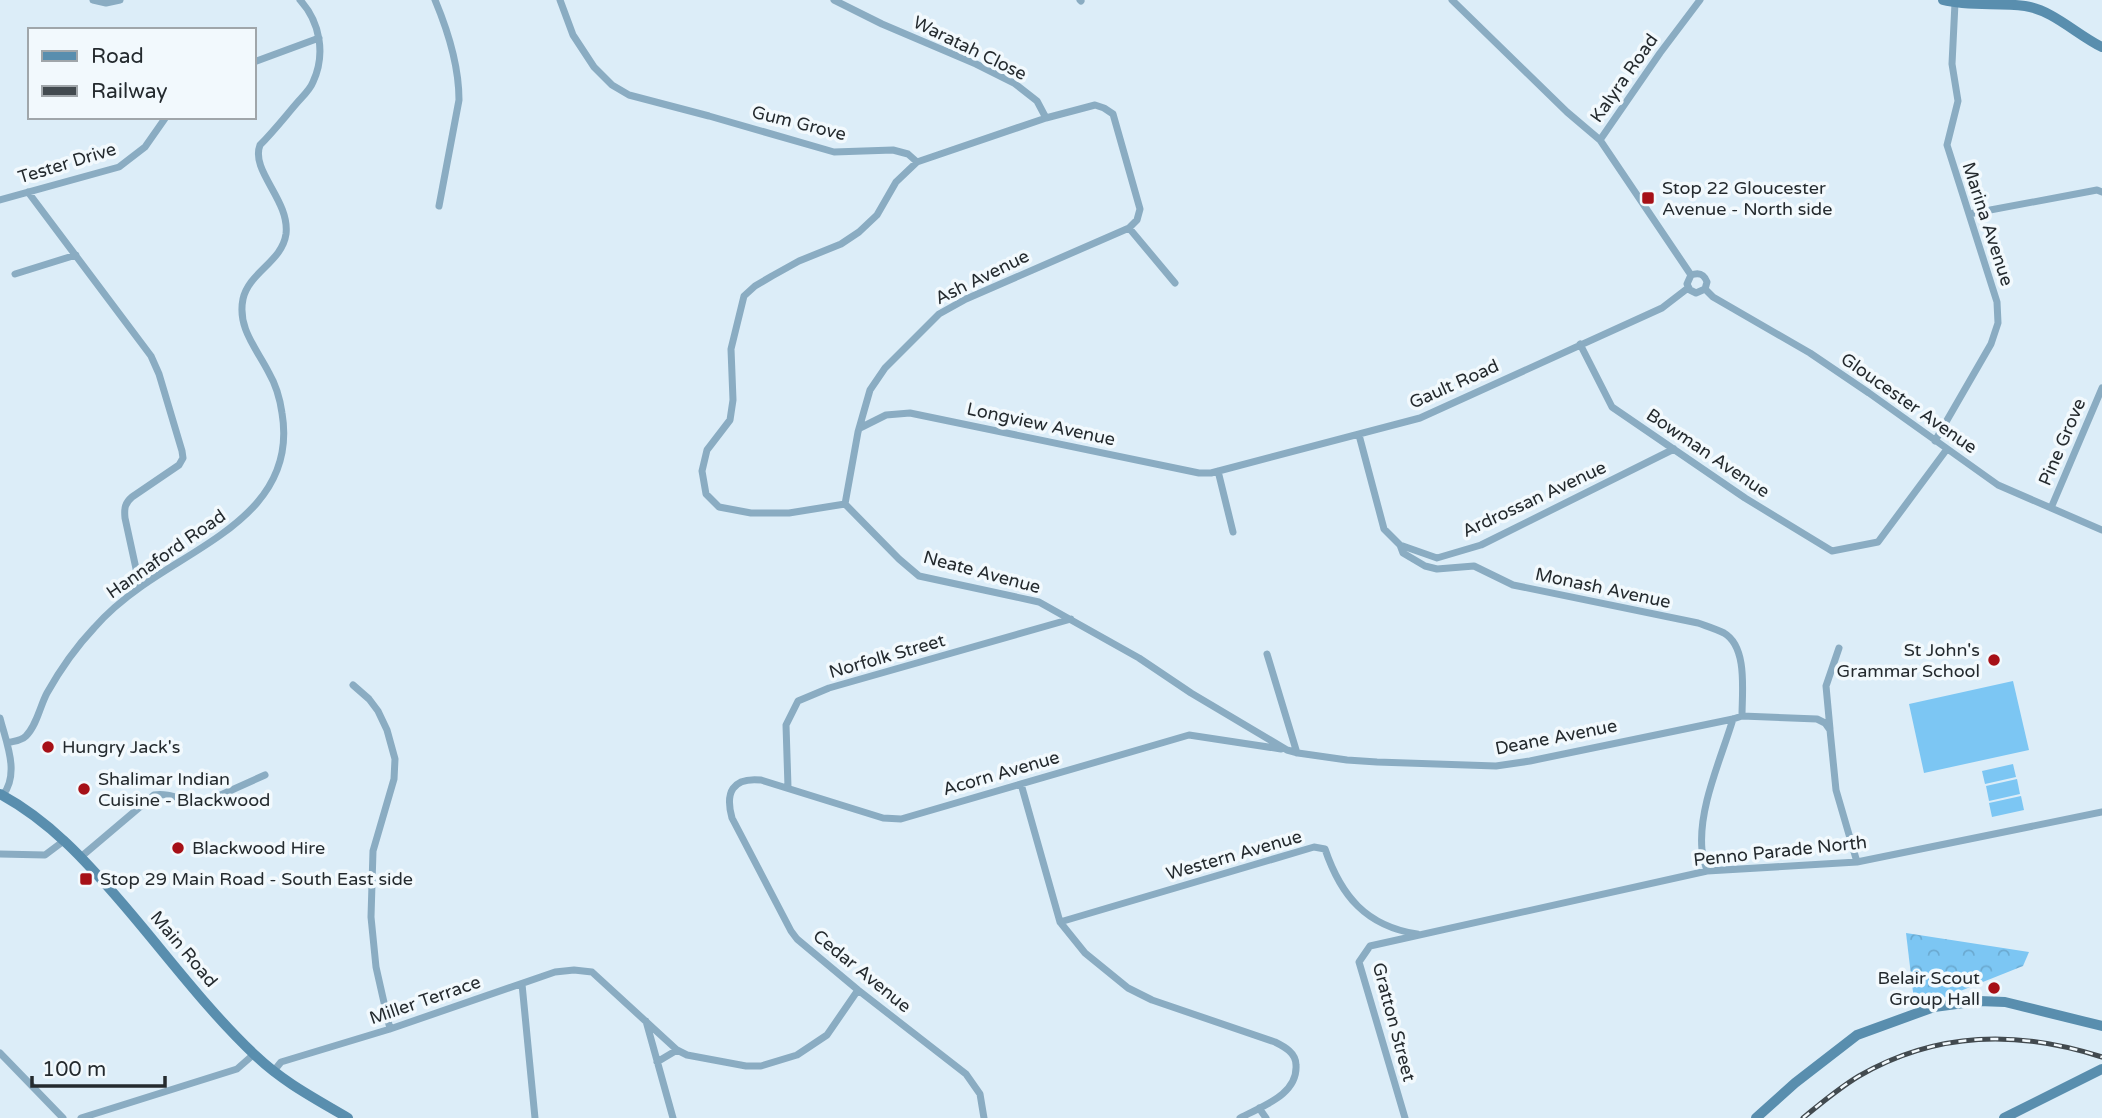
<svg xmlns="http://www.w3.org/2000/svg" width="2102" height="1118" font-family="'Varela Round',sans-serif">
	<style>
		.park { fill: url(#park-crowns) }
		.pitch { fill: #7cc6f3 }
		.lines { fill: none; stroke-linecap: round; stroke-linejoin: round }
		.street { stroke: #8aacc2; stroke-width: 7 }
		.secondary { stroke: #598eae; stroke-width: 10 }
		.rail-casing { stroke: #424a4f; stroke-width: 5 }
		.rail { stroke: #f2f9fd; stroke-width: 2.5; stroke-dasharray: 8; stroke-linecap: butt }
		.poi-dot { fill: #a61017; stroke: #f2f9fd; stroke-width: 2.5 }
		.labels { text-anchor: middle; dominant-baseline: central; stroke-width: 7; stroke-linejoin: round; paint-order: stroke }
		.street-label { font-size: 18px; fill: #242a2e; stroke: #f2f9fd }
		.poi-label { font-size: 18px; fill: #242a2e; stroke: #f2f9fd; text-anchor: start }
	</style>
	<defs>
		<pattern id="park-crowns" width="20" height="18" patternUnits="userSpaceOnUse" patternTransform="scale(1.75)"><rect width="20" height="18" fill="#7cc6f3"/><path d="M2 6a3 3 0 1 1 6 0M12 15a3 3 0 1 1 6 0" fill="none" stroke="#6baad1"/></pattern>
	</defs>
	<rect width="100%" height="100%" fill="#dcedf8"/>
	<!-- park -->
	<path class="park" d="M1906 933 2029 952 2023 966 1915 1009Z"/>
	<!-- pitch -->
	<path class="pitch" d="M2013 681 2029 750 1924 773 1909 704Z
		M2013 764 2016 777 1985 784 1982 771Z
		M2017 779 2020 794 1989 801 1986 786Z
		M2021 796 2024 810 1992 817 1989 803Z"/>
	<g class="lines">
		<!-- street -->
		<path class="street" d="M93 0 106 3 120 0
			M435 0C448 31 459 66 459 100L439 206
			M560 0 573 35 594 67 612 85 629 95 709 116 834 152 893 150 908 154 917 162
			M834 0 882 24 976 64 1014 83 1037 101 1046 118
			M1080 0 1081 1
			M1452 0 1567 112 1600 140 1691 275
			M254 62 319 38
			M1600 140 1660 53 1700 0
			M28 192 151 356 159 374 182 451 183 458 179 465 132 497C125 503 124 508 125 518L140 587
			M0 200 119 167 145 147 166 117
			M1969 214 2097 190 2102 192
			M1129 228 1175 283
			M15 274 76 255
			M1691 275 1687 284 1690 290 1696 293 1705 289
			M1691 275C1699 272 1704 274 1707 282L1705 289
			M1705 289 1713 297 1810 353 1869 393 1998 485 2102 530
			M1580 344 1612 407 1745 498 1832 551 1878 542 1947 449
			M860 428 886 415 910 413 1199 473H1211L1420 418 1662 308 1688 288
			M1359 435 1384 529 1400 545 1437 558 1481 545 1674 449
			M1935 441 1991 344 1998 323 1997 302 1947 145 1958 101 1952 64 1955 3
			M1218 471 1233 532
			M845 504 858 432 870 390 885 368 939 314 966 299 1129 228 1137 220 1140 209 1113 114 1104 108 1095 105 1046 118 917 162 896 182 877 215 859 232 841 244 799 261 772 276 755 286 744 296 731 349 733 400 730 420 707 450 702 471 706 494 719 507 751 513H789L845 504 899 559 919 576 1039 602 1139 658 1191 693 1287 750 1298 753 1347 760 1377 762 1496 766 1530 761 1733 719 1742 716 1817 719 1825 723 1830 730 1836 790 1857 862
			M2051 508 2102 388
			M1400 545 1403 553 1425 566 1437 569 1474 566 1513 585 1698 623C1706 626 1716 629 1724 633 1748 647 1742 692 1742 716
			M1267 654 1297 753
			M353 685 369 699 378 711 387 730 395 759 394 779 373 851 371 917 376 967 390 1029
			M0 718C6 742 20 773 3 795
			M1830 729 1826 686 1839 648
			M7 743C14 741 21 741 26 736 37 725 40 706 47 693 60 670 76 647 94 628 107 613 125 598 142 586 204 542 298 508 282 413 280 399 276 385 269 373 257 349 237 328 243 299 249 272 282 262 286 234 290 200 250 171 260 145 273 132 284 118 296 104 302 97 310 90 313 82 326 54 320 22 300 0
			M1021 784 1060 922 1085 953 1128 988 1152 1000 1275 1042C1285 1047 1296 1053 1296 1065 1298 1095 1262 1106 1240 1118
			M788 787 786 725 798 701 829 688 1071 619
			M0 854 45 855 65 840
			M82 856 154 795C172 792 188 804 205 802L265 775
			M1707 871C1705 864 1703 857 1702 850 1698 808 1721 759 1733 719
			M1060 922 1314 847 1325 849C1341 896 1366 926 1417 934
			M522 984 535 1118
			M646 1021 673 1118
			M0 1053 63 1118
			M657 1062 677 1050 687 1055 746 1066H761L797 1055 827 1035 858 990
			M273 1072 281 1062 390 1029 555 972 574 970 592 972 677 1050
			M1259 1108 1266 1118
			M81 1118 237 1069 254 1054
			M984 1118 980 1094 966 1074 858 990 797 939 791 931 732 818C725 793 732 777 761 780L883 818 901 819 1189 735 1281 749
			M1405 1118 1359 962 1370 946 1707 871 1857 862 2102 812"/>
		<!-- secondary -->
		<path class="secondary" d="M1943 0C1970 7 1998 2 2025 6 2053 10 2077 35 2102 47
			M0 794C50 821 86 861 122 903 166 954 207 1010 256 1056 283 1082 316 1099 348 1118
			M1756 1118 1795 1083 1857 1035 1934 1007 1979 1001 2005 1002 2102 1026
			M2004 1118 2102 1069"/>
		<defs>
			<path id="rail" d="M1803 1118C1821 1103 1839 1088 1859 1076 1937 1031 2018 1030 2102 1057"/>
		</defs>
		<!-- rail casing -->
		<use href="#rail" class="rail-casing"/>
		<!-- rail -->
		<use href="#rail" class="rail"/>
	</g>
	<!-- markers -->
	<g class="poi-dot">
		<rect x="1641" y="191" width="14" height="14" rx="3.5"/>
		<circle cx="1994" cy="660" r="7"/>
		<circle cx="48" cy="747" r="7"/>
		<circle cx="84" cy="789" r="7"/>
		<circle cx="178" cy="848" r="7"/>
		<rect x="79" y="872" width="14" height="14" rx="3.5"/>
		<circle cx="1994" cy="988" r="7"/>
	</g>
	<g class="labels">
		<!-- street labels -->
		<g class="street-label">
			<text transform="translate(970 48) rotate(26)">Waratah Close</text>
			<text transform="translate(1624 78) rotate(-55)">Kalyra Road</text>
			<text transform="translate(799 123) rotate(14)">Gum Grove</text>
			<text transform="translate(67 163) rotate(-17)">Tester Drive</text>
			<text transform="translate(1988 224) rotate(72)">Marina Avenue</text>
			<text transform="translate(982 277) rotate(-26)">Ash Avenue</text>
			<text transform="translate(1454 384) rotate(-24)">Gault Road</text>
			<text transform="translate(1909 403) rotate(35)">Gloucester Avenue</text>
			<text transform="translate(1041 424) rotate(12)">Longview Avenue</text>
			<text transform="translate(2062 442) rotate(-67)">Pine Grove</text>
			<text transform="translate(1708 453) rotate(34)">Bowman Avenue</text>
			<text transform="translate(1534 499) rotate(-25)">Ardrossan Avenue</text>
			<text transform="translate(166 554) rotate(-35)">Hannaford Road</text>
			<text transform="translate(982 572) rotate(15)">Neate Avenue</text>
			<text transform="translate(1603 588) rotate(12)">Monash Avenue</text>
			<text transform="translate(887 656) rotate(-16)">Norfolk Street</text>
			<text transform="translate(1556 737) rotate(-11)">Deane Avenue</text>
			<text transform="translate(1001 773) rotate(-16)">Acorn Avenue</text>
			<text transform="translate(1780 851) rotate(-6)">Penno Parade North</text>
			<text transform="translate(1234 855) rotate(-16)">Western Avenue</text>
			<text transform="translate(184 949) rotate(50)">Main Road</text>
			<text transform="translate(862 971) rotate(39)">Cedar Avenue</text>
			<text transform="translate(425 1000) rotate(-19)">Miller Terrace</text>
			<text transform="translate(1394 1022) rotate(75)">Gratton Street</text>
		</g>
		<!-- poi labels -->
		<g class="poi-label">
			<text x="1662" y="188">Stop 22 Gloucester<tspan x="1662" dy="21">Avenue - North side</tspan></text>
			<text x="1980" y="650" text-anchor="end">St John's<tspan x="1980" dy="21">Grammar School</tspan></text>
			<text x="62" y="747">Hungry Jack's</text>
			<text x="98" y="779">Shalimar Indian<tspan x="98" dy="21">Cuisine - Blackwood</tspan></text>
			<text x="192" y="848">Blackwood Hire</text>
			<text x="100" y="879">Stop 29 Main Road - South East side</text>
			<text x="1980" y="978" text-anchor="end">Belair Scout<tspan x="1980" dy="21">Group Hall</tspan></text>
		</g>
	</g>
	<!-- legend -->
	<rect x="28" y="28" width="228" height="91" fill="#f2f9fd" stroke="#a0a6aa" stroke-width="2"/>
	<rect x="42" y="51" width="35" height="10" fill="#598eae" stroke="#a0a6aa" stroke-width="2"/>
	<text x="91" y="63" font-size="21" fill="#242a2e">Road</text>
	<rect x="42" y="86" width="35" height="10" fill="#424a4f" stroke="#a0a6aa" stroke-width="2"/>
	<text x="91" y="98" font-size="21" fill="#242a2e">Railway</text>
	<!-- scale -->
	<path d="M32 1076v10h133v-10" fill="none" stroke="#242a2e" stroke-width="3.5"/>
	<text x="42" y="1076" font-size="21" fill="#242a2e" stroke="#f2f9fd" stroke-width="5" paint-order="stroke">100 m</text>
</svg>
